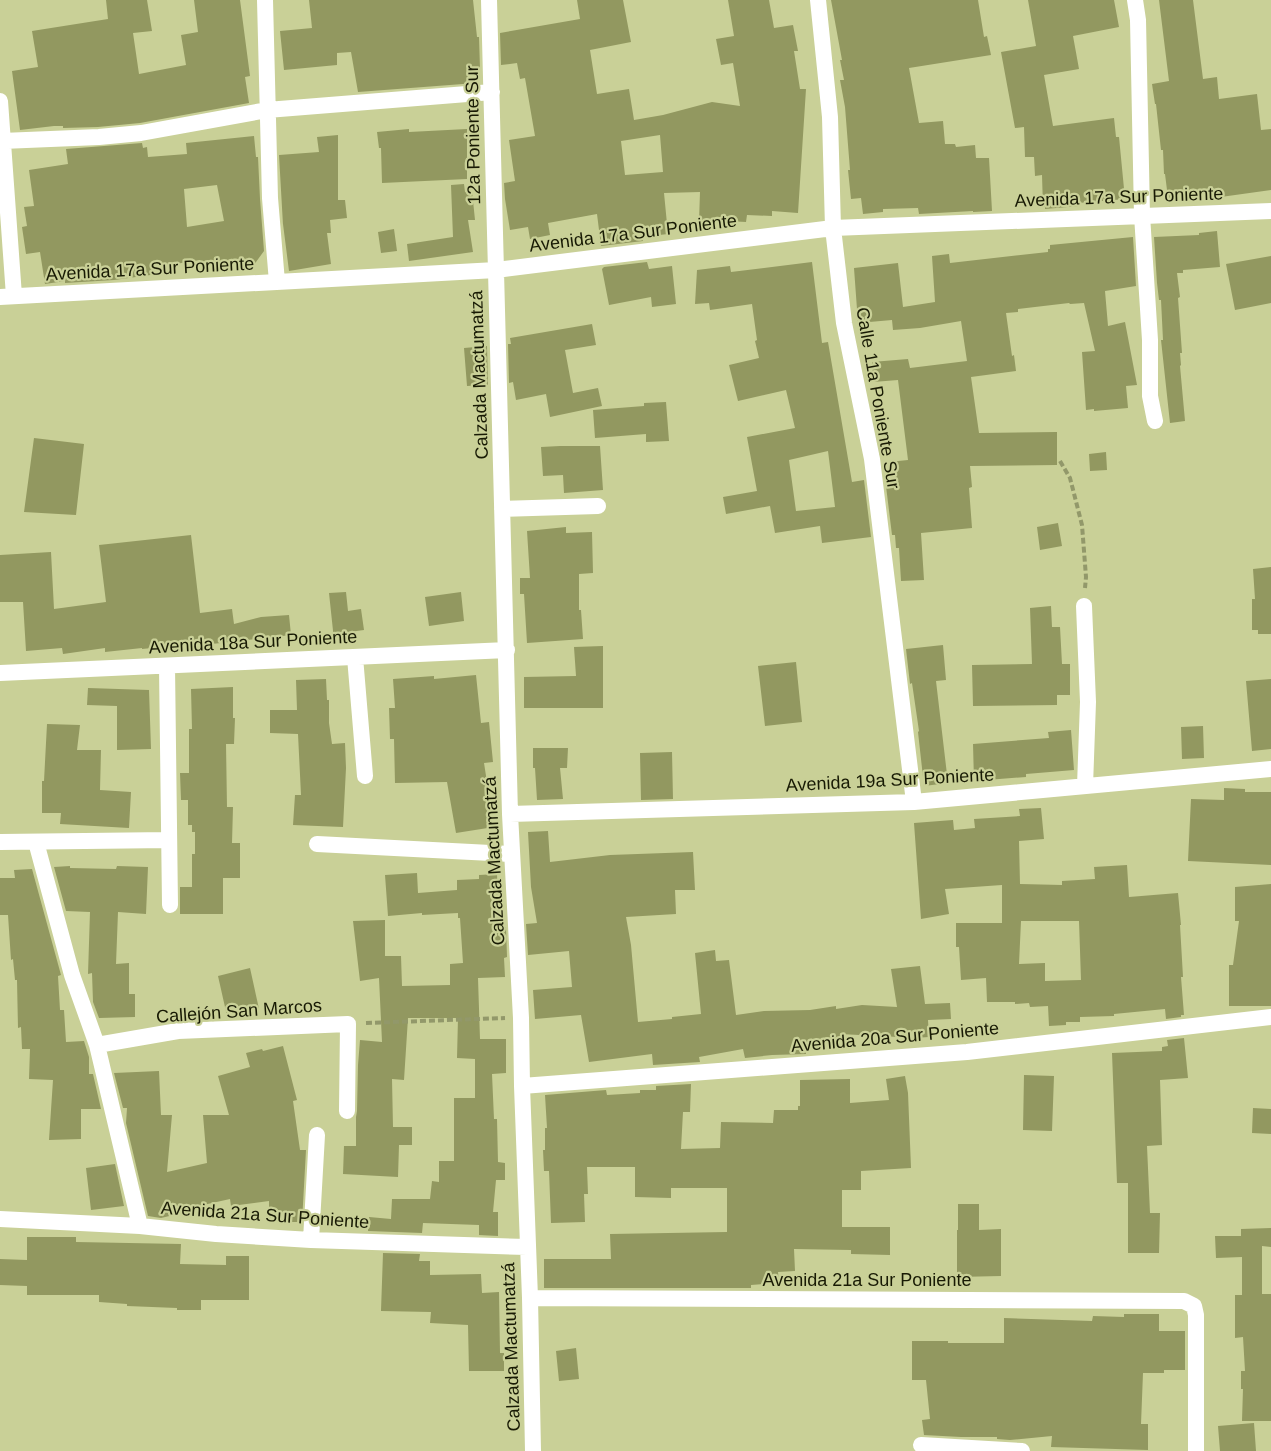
<svg xmlns="http://www.w3.org/2000/svg" width="1271" height="1451" font-family="Arial,sans-serif">
	<style>
		.building { fill: #929860; fill-rule: evenodd }
		.lines { fill: none; stroke-linecap: round; stroke-linejoin: round }
		.path { stroke: #92986a; stroke-width: 4; stroke-dasharray: 6 3; stroke-linecap: butt }
		.minor { stroke: #fff; stroke-width: 16 }
		.labels { text-anchor: middle; dominant-baseline: central; stroke-width: 4.5; stroke-linejoin: round; paint-order: stroke }
		.street-label { font-size: 18px; fill: #181a04; stroke: #c9d097 }
	</style>
	<rect width="100%" height="100%" fill="#c9d097"/>
	<!-- building -->
	<path class="building" d="M106 0H147L152 31 133 33 139 74 186 65 181 35 198 32 194 0H240L250 76 245 77 249 103 140 123 98 127 63 128V126H54L20 130 12 71 38 67 32 31 108 19Z
		M309 0H473L477 37H479L480 69 474 70 476 83 358 92 351 52 337 53V65L284 70 280 31 312 28Z
		M577 0H623L631 42 590 50 597 94 629 89 634 120 663 115 712 102 740 106 733 63 721 65 716 39 734 36 728 0H769L774 28 793 25 798 51H794L800 89H806L798 213 772 211V216L747 215 746 222 727 221V224L699 222 700 192 664 193 668 234 642 237 643 241 601 246 597 214 548 223 550 235 530 239 528 227 510 230 505 199 504 183 515 181 509 140 535 136 525 78 520 79 517 63 501 65 500 33 580 19ZM660 135 663 172 625 175 621 141Z
		M831 0H978L984 37 987 36 991 55 909 68 919 123 943 121 945 144H955L956 147 975 145 976 158H989L992 211 973 212V211L919 214 918 208 883 209V212L863 214 861 198 851 199 848 170H850L845 107 840 80H844L840 60H842Z
		M1028 0H1114L1119 27 1073 36 1079 69 1044 75 1053 126 1114 118 1116 137H1119L1125 199 1079 203V206L1045 209V207H1043L1042 175 1035 176 1034 157H1025L1024 127 1015 128 1001 52 1036 46Z
		M1159 0H1193L1203 79 1217 77 1219 99 1257 94 1261 130 1271 129V190L1192 201 1191 196 1168 198 1165 174H1164L1163 150H1161L1156 104H1155L1152 84 1169 81Z
		M409 129V132L467 129V179L382 183 381 148H379L377 132Z
		M338 135V200H345L347 218 330 220 331 233H327L331 264 289 271 283 224V225L279 155 319 152 317 137Z
		M254 136 256 157H258L260 199 264 251 253 266 236 270V268L202 273 200 260 163 266 165 273 114 280 65 283V281L45 284 40 252 26 254 22 227 27 226 24 207 34 206 29 170 68 164 66 149 142 143 143 148 147 147 148 157 187 154 186 143ZM217 185 224 221 187 227 184 189Z
		M464 184 465 192 472 191 475 220H468L473 252 409 261 407 244 453 237 451 185Z
		M394 229 397 251 381 253 378 232Z
		M1217 231 1220 267 1183 270V273H1177L1180 297 1178 298 1182 353H1180L1181 365 1180 366 1185 421 1170 423 1161 340H1163L1161 300H1159L1157 283 1154 237 1199 235V233Z
		M1133 237 1136 286 1105 291 1108 326 1125 322 1137 385 1126 386 1128 408 1094 411V409L1086 410 1082 352 1095 351 1084 303 1070 304 1069 303 1018 309V312L1006 313 1012 356 1014 355 1016 371 971 377 979 433 1057 432V465L970 466 972 487 969 488 972 528 921 533 924 580 901 581 899 548H896L895 535H892L885 478H891L889 462 908 460 898 380 873 382 872 362 908 359 910 368 967 361 961 321 920 328 893 330 892 320 858 323 854 268 898 263 903 307 935 302 932 256 949 254 950 263 1048 252V249H1050V245Z
		M1271 256V303L1235 310 1226 264Z
		M647 262 649 269 672 266 676 304 652 307 651 297 609 305 602 269 604 267Z
		M812 262 822 343 828 342 852 482 864 480 871 537 822 543 820 526 775 533 770 506 726 514 723 497 757 491 747 437 795 428 786 390 738 401 729 365 759 358 755 341 757 340 752 304 710 310 709 303 695 304 697 270 730 266 731 272ZM828 451 835 507 796 511 789 460Z
		M592 324 596 345 565 350 573 393 598 388 602 406 550 417 546 394 516 400 513 382 509 383 508 344H511L510 338Z
		M487 346 488 385 467 386 464 348Z
		M666 402 669 441 646 442V434L595 438 593 410 644 406V403Z
		M34 438 84 444 76 515 24 512Z
		M560 446H600L603 490 564 493 563 475 543 476 541 447Z
		M1106 452 1107 470 1090 471 1089 454Z
		M1058 523 1062 546 1040 550 1037 527Z
		M566 527V533L592 532 593 573 579 574V610H581L583 639 527 643 524 594H520V578H530L527 531Z
		M191 535 200 613 232 609 234 624 261 617 289 615 291 635 203 645V644L182 646V645L142 649V648L105 652V648L63 654 62 648 26 651 23 602H0V555L51 552 54 609 106 602 99 545Z
		M1271 567V634H1258V630H1252V599H1255L1253 569Z
		M346 592 348 611 361 609 364 630 349 632 350 639 334 640 329 593Z
		M461 592 464 621 429 626 425 597Z
		M1051 606 1052 627H1060L1062 664H1070V695H1057V705L973 706 972 665 1032 664 1030 608Z
		M943 645 946 680 936 681 948 783 924 786 918 732 919 731 912 683 910 684 906 649Z
		M603 646V708H524V677L576 676 574 647Z
		M796 662 802 722 765 726 758 666Z
		M476 675 481 723 489 722 493 762 484 763 494 827 456 833 447 782 395 783 394 739H390L389 708H395L393 679 434 676V679Z
		M326 679 327 700H329V723L332 744 345 743 346 768 343 827 293 825 295 795H301L298 734 270 733V710H297L296 680Z
		M1271 679V749L1252 751 1246 681Z
		M233 687V718H235L234 744H226L227 807H233L232 843H240V878H223V914H180V887H192V854H195V832H192V825H188V800H181L180 773H189V729H192L191 689Z
		M88 688 149 690 151 749 117 750V706L87 705Z
		M47 724 80 725 77 750H101L100 790 131 792 129 828 60 824 61 813H42V781H44Z
		M1203 726 1204 758 1182 759 1181 727Z
		M1071 730 1074 770 1026 774V777L974 781 973 744 1049 738 1048 732Z
		M533 748H568L567 768H560L563 799 537 800 535 768H533Z
		M672 752 673 799 641 800 640 753Z
		M1224 788 1245 789V792H1271V865L1188 861 1191 799 1224 800Z
		M1041 808 1044 839 1019 841 1020 884 1062 885V881L1095 879 1094 867 1127 865 1129 897 1178 893 1181 925H1180L1183 977H1181L1184 1015H1181V1017L1166 1019 1165 1009 1114 1014V1016L1080 1017V1022H1066V1025L1049 1026 1048 1006 1030 1007 1029 1003 1015 1004V1002H987L986 978 961 980 959 947H956V923H1002V885L945 889 949 914 921 919 914 823 953 820 954 830 975 828 974 819 1020 816 1019 809ZM1021 921H1079L1081 980 1045 981V963L1019 964Z
		M548 831 550 862 610 855 693 852 695 890H675L676 914 626 917 631 945 638 1022 672 1019V1017L701 1014 695 953 715 950 716 961 729 960 736 1015 764 1011 810 1010 836 1006V1009L862 1005 897 1007 891 969 920 966 925 1004 950 1003 951 1019 928 1020 929 1037 899 1039 898 1037 840 1034 841 1039 806 1045V1054L772 1055 745 1058 743 1049 699 1057 700 1062 653 1065 652 1054 589 1062 581 1015 535 1019 533 990 572 987 569 951 528 955 526 924 537 923 531 887 528 832Z
		M70 866V868L116 869 117 866 148 867 146 914 118 912 116 964 129 963V994H135V1017L99 1018 93 1002 92 973 88 974 90 912 66 911 54 867Z
		M32 869 61 975 58 976 60 1010H64L66 1042 84 1041 89 1057V1074H93L101 1109H81V1139L49 1140 53 1080 29 1079 30 1049H22L21 1027 18 1028 17 980H15L13 959 11 960 8 915H0V878H15L14 870Z
		M417 873 418 893 457 890V880L479 879V875L497 874 499 927H506L507 957 504 958 505 977 478 978 480 1039H506V1073L492 1074 494 1119H497L498 1162 505 1163V1180H496L493 1212H498V1236L479 1235V1225L423 1223 422 1233 368 1231 369 1217 391 1219 392 1199H430L432 1181 439 1182V1161H454V1098H475V1059L457 1058 458 1018H408L404 1080 392 1079 393 1127H412V1145H399L398 1177 343 1174 344 1146H356V1117L357 1111 358 1065 360 1040 382 1042 379 978 360 981 353 921 385 920V956H401L402 986 450 985V964L463 963 460 918H458V913L422 915V913L388 916 385 875Z
		M1271 884V1006H1229V965H1233L1239 921H1235V887Z
		M250 968 259 1009 227 1016 218 976Z
		M1184 1038 1188 1078 1160 1080 1162 1145 1147 1146 1150 1213H1160L1159 1253H1128V1183H1117L1112 1053 1162 1051V1047L1168 1046 1167 1040Z
		M283 1046 297 1100 293 1101 300 1150H306L302 1222H269V1201L231 1206 230 1199 185 1209 186 1212 161 1218 148 1216 126 1123 127 1108H123L114 1073 159 1071 161 1115H172L167 1172 207 1163 203 1115H229L218 1076 250 1067 246 1053 262 1049 263 1051Z
		M1024 1075 1054 1076 1052 1131 1023 1130Z
		M905 1076 908 1093 911 1168 861 1171V1190H842V1227H890V1255L851 1254V1250L794 1249 795 1271 778 1272 779 1283 751 1285V1288H544V1259H611L610 1234 727 1232V1188H671V1198L635 1197V1167H587L588 1194H584L585 1222 551 1223 549 1171H544L543 1150H545V1128H547L545 1095 606 1090 607 1095 640 1093V1090H656V1086L691 1084 690 1112H683L681 1149 720 1148 721 1122 773 1123 774 1110H798V1106H800V1080L850 1079V1103L889 1100 886 1079Z
		M1253 1108 1271 1109V1134L1252 1133Z
		M115 1164 124 1206 91 1210 86 1168Z
		M958 1204H979V1230L1001 1229V1276L957 1277V1230H958Z
		M1271 1228V1247L1262 1246V1294H1271V1421H1242L1243 1389H1241V1371H1245L1243 1337 1235 1338V1295H1242V1257L1216 1258 1215 1236H1241V1229Z
		M27 1237H76V1242L181 1244 180 1264 226 1265V1256H249V1300H201V1310H177V1308L127 1306V1304L99 1302V1295H27V1286L0 1285V1259L27 1260Z
		M383 1253 420 1254 419 1261H430V1275L481 1274 482 1293 499 1292 500 1353H504V1371H469L468 1325 430 1323 431 1312 381 1311Z
		M1124 1314H1159V1331H1185V1370H1164V1373H1143L1141 1424H1148V1450L1051 1447 1052 1436 1010 1440 997 1439V1437H961L924 1435 922 1420 930 1419 926 1380H912V1341H948V1343H1004V1318L1092 1321 1093 1316 1124 1317Z
		M576 1348 579 1379 559 1381 556 1351Z
		M1254 1423 1256 1451H1220L1218 1426Z"/>
	<g class="lines">
		<!-- path -->
		<path class="path" d="M1060 461 1070 478 1082 525 1086 577 1085 588
			M366 1023 505 1018"/>
		<!-- minor -->
		<path class="minor" d="M265 0 270 198 277 282
			M489 0 510 814 521 1018 522 1086 530 1298 533 1451
			M818 0 830 117 833 228 844 323 872 459 914 802
			M1135 0 1138 20 1142 215 1150 340V396L1155 421
			M0 101 14 296
			M2 141 99 137 141 133 267 110 492 92
			M0 297 496 270 833 228 1271 211
			M502 509 598 506
			M1084 606 1088 702 1085 786
			M355 657 365 776
			M167 666 170 905
			M0 673 507 650
			M510 814 914 802 1271 769
			M0 842 169 840
			M36 842 72 975 97 1045 140 1226
			M317 844 512 854
			M97 1045 178 1031 348 1024 347 1111
			M522 1086 967 1052 1271 1017
			M0 1219 140 1226 216 1234 311 1240 527 1247
			M311 1240 317 1135
			M530 1298 1184 1301 1194 1306 1196 1315V1451
			M921 1445 1022 1451"/>
	</g>
	<g class="labels">
		<!-- street labels -->
		<g class="street-label">
			<text transform="translate(473 135) rotate(-91)">12a Poniente Sur</text>
			<text transform="translate(1119 197) rotate(-2)">Avenida 17a Sur Poniente</text>
			<text transform="translate(633 233) rotate(-7)">Avenida 17a Sur Poniente</text>
			<text transform="translate(150 269) rotate(-3)">Avenida 17a Sur Poniente</text>
			<text transform="translate(479 375) rotate(-92)">Calzada Mactumatzá</text>
			<text transform="translate(878 398) rotate(80)">Calle 11a Poniente Sur</text>
			<text transform="translate(253 642) rotate(-3)">Avenida 18a Sur Poniente</text>
			<text transform="translate(890 780) rotate(-3)">Avenida 19a Sur Poniente</text>
			<text transform="translate(494 861) rotate(-93)">Calzada Mactumatzá</text>
			<text transform="translate(239 1011) rotate(-4)">Callejón San Marcos</text>
			<text transform="translate(895 1037) rotate(-5)">Avenida 20a Sur Poniente</text>
			<text transform="translate(265 1215) rotate(4)">Avenida 21a Sur Poniente</text>
			<text x="867" y="1280">Avenida 21a Sur Poniente</text>
			<text transform="translate(511 1347) rotate(-92)">Calzada Mactumatzá</text>
		</g>
	</g>
</svg>
